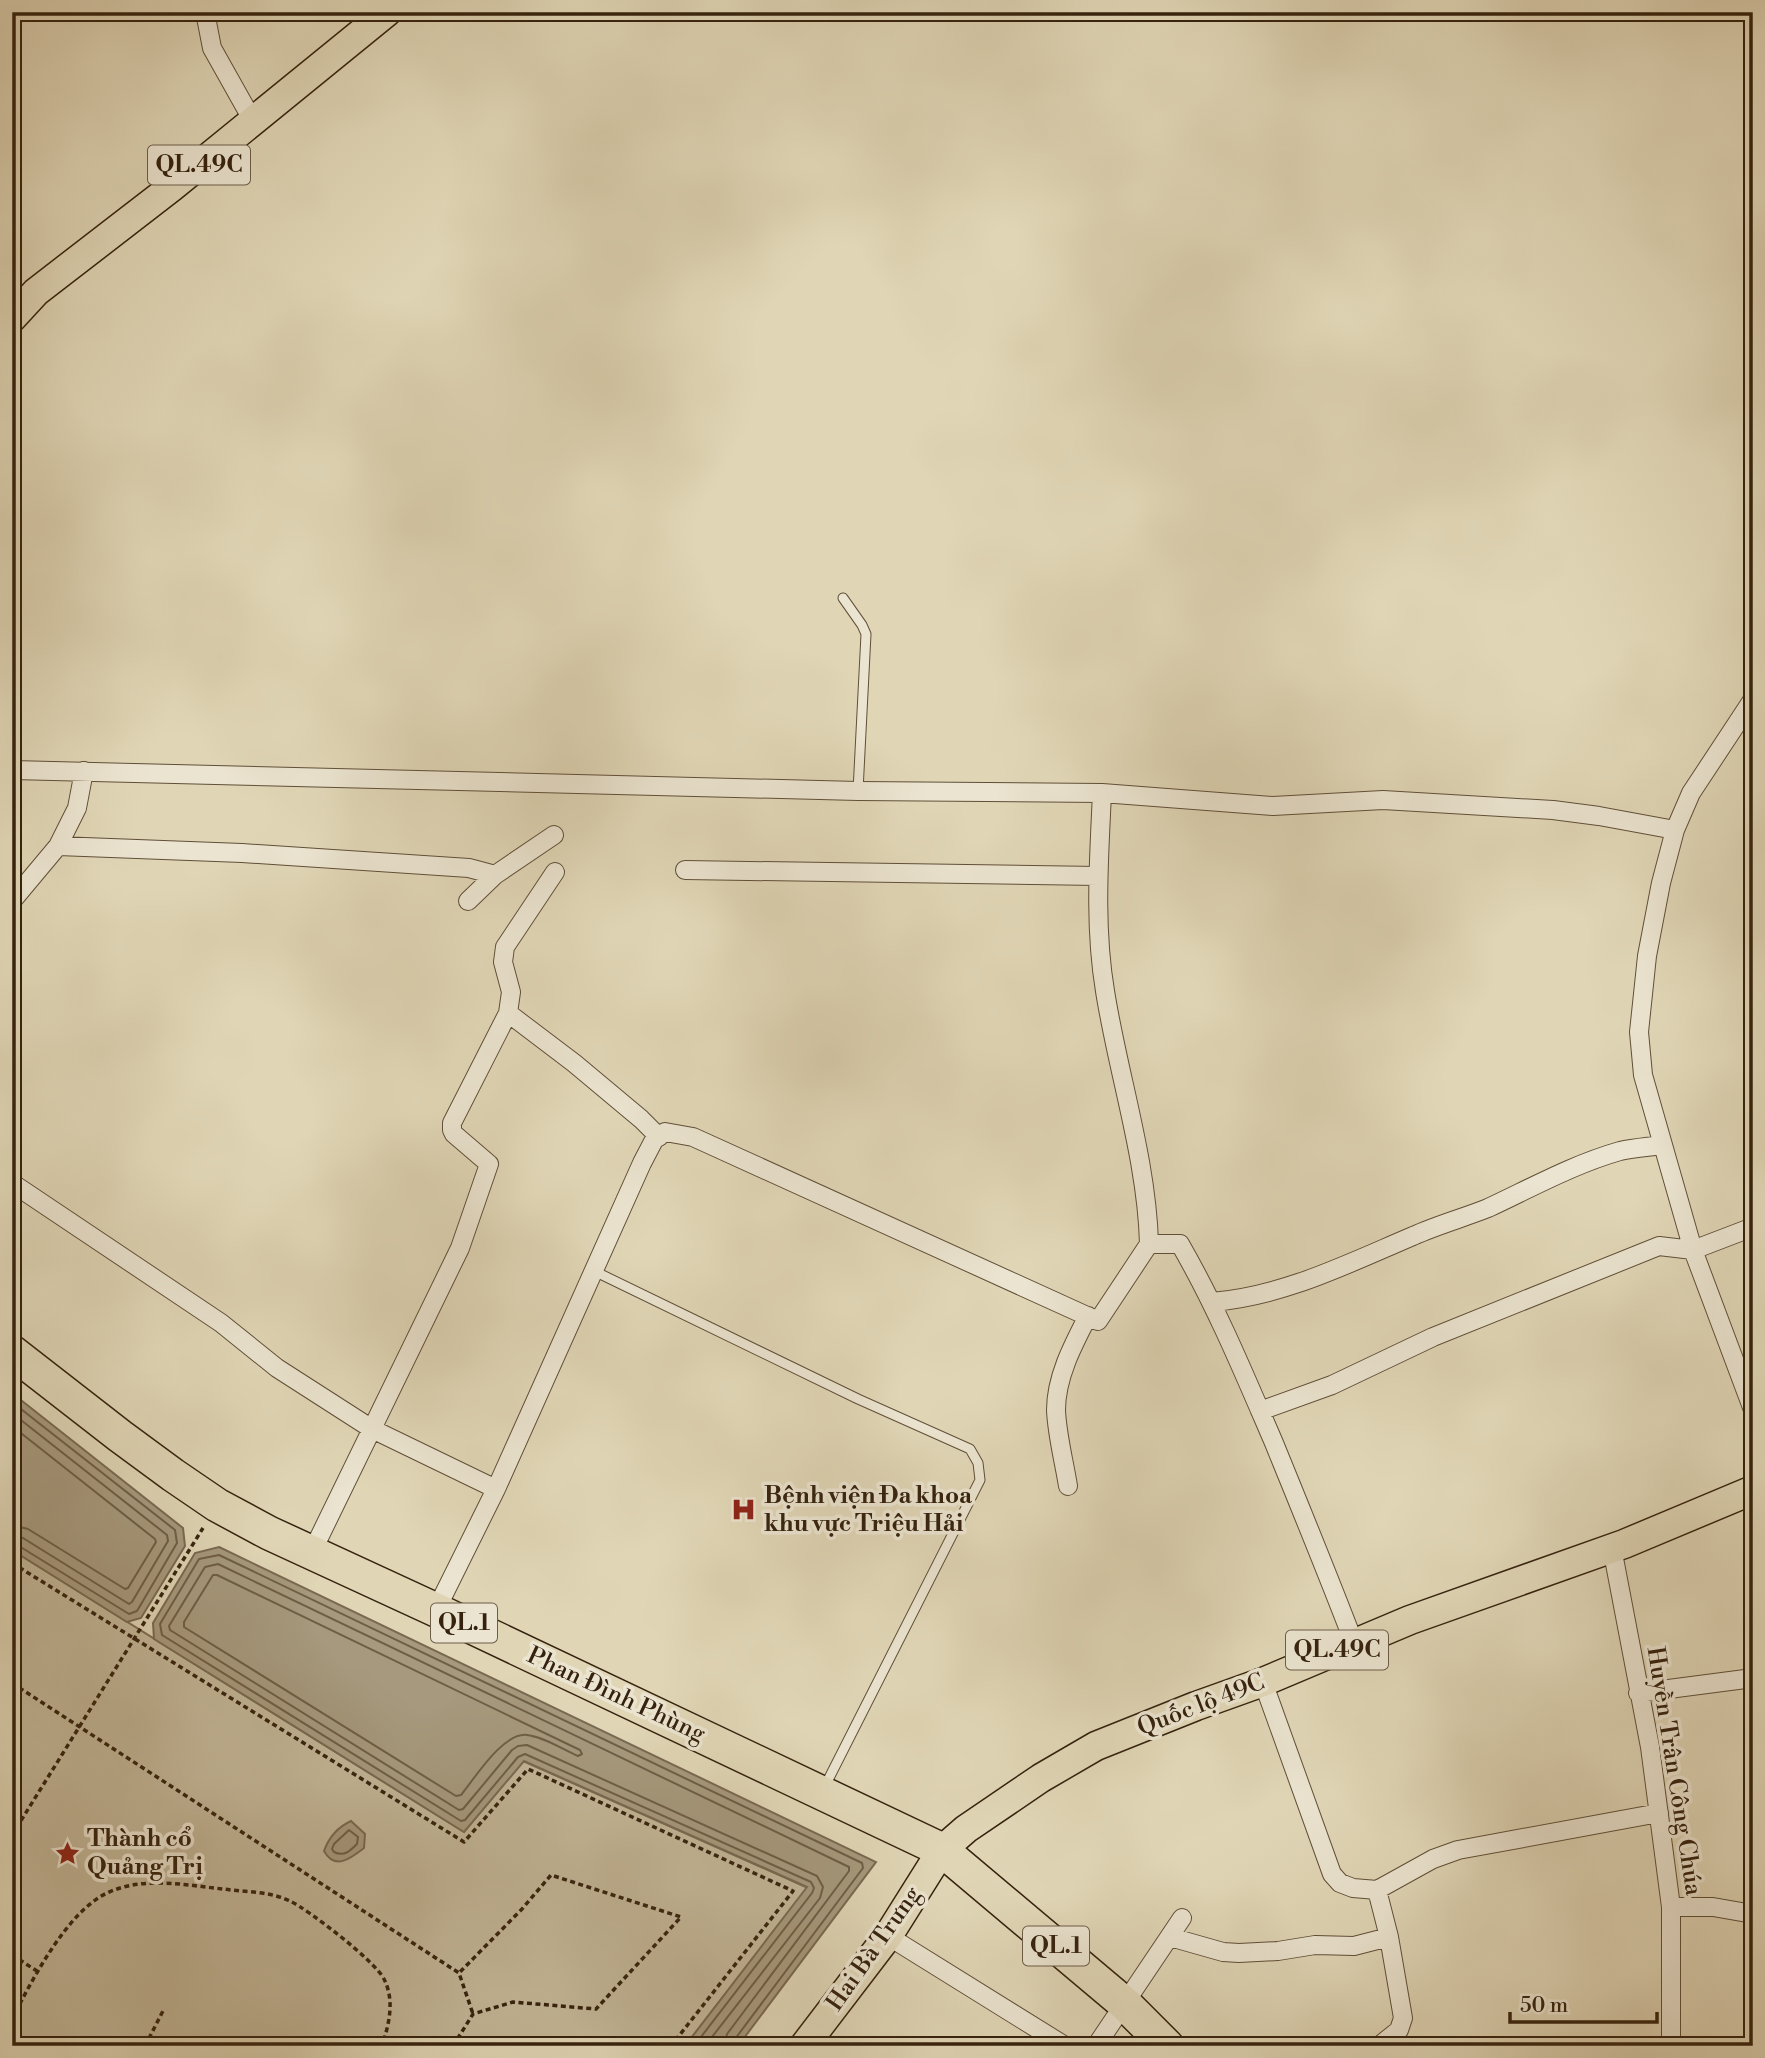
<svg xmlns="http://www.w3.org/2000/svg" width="1765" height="2058" font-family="'Libre Bodoni',serif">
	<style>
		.green { fill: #c3b799; stroke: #7c6c54; stroke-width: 2 }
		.water { fill: #a6997d; stroke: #796951; stroke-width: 2 }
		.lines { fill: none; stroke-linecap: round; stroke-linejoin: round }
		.shore { stroke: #6e5e46; stroke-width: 2 }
		.lane-casing { stroke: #604f38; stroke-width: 11 }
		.street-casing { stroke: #604f38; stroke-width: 20 }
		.primary-casing { stroke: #35220e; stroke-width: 31 }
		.highway-casing { stroke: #35220e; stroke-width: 36 }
		.path { stroke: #35220e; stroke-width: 3.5; stroke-dasharray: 5 3.5; stroke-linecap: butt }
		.lane { stroke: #ebe4d0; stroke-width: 9 }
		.street { stroke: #ebe4d0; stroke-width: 18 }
		.primary { stroke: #e0d6b6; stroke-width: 28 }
		.highway { stroke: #e0d6b6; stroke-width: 33 }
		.labels { text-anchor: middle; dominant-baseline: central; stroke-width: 7; stroke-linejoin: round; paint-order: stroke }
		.shield { fill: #ebe4d0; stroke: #6c5c48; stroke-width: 2 }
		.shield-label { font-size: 23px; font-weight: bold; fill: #35220e }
		.poi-label { font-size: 24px; font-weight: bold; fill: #35220e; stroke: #ebe4d0; text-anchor: start }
		.street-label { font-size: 24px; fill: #35220e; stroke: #ebe4d0 }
	</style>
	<rect width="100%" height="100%" fill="#e0d6b6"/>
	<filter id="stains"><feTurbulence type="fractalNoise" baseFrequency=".00286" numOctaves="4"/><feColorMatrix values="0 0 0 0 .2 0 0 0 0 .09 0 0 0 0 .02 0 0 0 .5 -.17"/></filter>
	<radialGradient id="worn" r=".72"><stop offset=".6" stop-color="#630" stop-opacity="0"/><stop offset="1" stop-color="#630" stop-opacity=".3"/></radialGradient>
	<!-- green -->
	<path class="green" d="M12 1550 464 1832 523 1761 808 1888 685 2046H12Z"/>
	<!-- water -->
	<path class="water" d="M12 1393 183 1528 185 1546 141 1618 127 1622 12 1550Z
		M219 1547 876 1862 738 2046H685L807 1887 524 1761 464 1832 154 1639 153 1623 195 1553Z
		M351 1821 365 1834 364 1848C351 1858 335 1871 324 1851 329 1837 338 1827 351 1821Z"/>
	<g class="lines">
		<!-- shore -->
		<path class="shore" d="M12 1402 175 1530 177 1543 137 1611 129 1614 19 1546 12 1545
			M12 1413 167 1535 168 1541 132 1602 129 1604 23 1538 12 1536
			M12 1426 155 1539 156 1542 128 1588 125 1589 28 1529 12 1525
			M213 1575H217L580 1750 582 1754 578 1756C562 1749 544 1737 527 1735 503 1732 475 1778 461 1795L456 1796 184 1627V1622Z
			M349 1830 358 1837 357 1844C350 1851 344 1857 334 1852L332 1849 334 1844Z
			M694 2046 812 1893 814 1888 811 1882 525 1754 518 1757 465 1820 461 1821 162 1635 160 1624 199 1559 219 1555 862 1863 863 1868 735 2039 733 2046
			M705 2046 820 1898 823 1887 817 1876 527 1745 518 1746 512 1750 463 1809 459 1810 170 1630 169 1626 205 1567 218 1564 849 1867V1871L727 2034 724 2046"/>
		<defs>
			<path id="lane" d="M843 598 862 625 866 634 858 791
				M594 1271 858 1399 970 1449 978 1463 980 1480 825 1786"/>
			<path id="street" d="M205 12 212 48 253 121
				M1753 699 1691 793 1675 830 1661 883 1647 956 1639 1032 1643 1075 1693 1250 1753 1410
				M12 770 858 791 1102 793 1273 806 1383 800 1553 810 1599 816 1675 830
				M1102 793C1099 859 1094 925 1105 991 1118 1074 1147 1160 1149 1244
				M58 846 242 853 469 868 495 875
				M685 870 1098 876
				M12 901 58 846 77 808 84 771
				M468 901 495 875 554 835
				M508 1013 574 1063 641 1119 659 1137
				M12 1183 221 1323 277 1368 372 1429 496 1489
				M1212 1302C1284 1296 1347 1264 1413 1236 1437 1225 1463 1218 1488 1208 1531 1188 1574 1164 1620 1151 1634 1148 1648 1147 1662 1145
				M1260 1411 1332 1385 1433 1337 1659 1246 1693 1250 1753 1227
				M1068 1486C1064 1461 1057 1435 1056 1410 1056 1377 1073 1345 1088 1316
				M1612 1548 1650 1747 1671 1907V2046
				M312 1552 460 1248 489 1164 454 1134 452 1130V1123L508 1013 511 992 503 962 505 947 555 872
				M436 1610 496 1489 642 1163 654 1140 665 1132 693 1137 1098 1321 1149 1244H1180C1217 1308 1245 1376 1274 1443 1301 1509 1328 1575 1354 1643
				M1263 1682 1332 1874 1340 1883 1353 1888 1377 1890 1433 1859 1458 1850 1659 1813
				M1638 1693 1753 1678
				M1377 1890 1389 1937 1403 2018 1399 2030 1379 2046
				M1671 1907H1713L1753 1914
				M888 1936 1065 2046
				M1170 1937 1223 1952 1239 1953 1278 1951 1315 1945 1354 1946 1389 1937
				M1096 2046 1182 1918"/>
			<path id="primary" d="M12 318 36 292 172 187 387 12
				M804 2046 888 1936 942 1850 966 1829 1041 1778 1096 1746 1196 1706 1263 1682 1410 1620 1624 1544 1753 1490"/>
			<path id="highway" d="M12 1352 120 1436 173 1475 217 1505 269 1533 436 1610 942 1850 1125 2004 1167 2046"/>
		</defs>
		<!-- lane casing -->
		<use href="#lane" class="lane-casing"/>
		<!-- street casing -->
		<use href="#street" class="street-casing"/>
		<!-- primary casing -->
		<use href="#primary" class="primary-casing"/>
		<!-- highway casing -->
		<use href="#highway" class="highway-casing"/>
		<!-- path -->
		<path class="path" d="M12 1563 464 1842 528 1769 793 1891 671 2046
			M12 1683 459 1973 473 2014
			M12 1835 203 1528
			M12 1955 37 1971
			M12 2019C32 1980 67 1912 107 1893 143 1876 185 1885 223 1889 245 1892 269 1891 290 1901 309 1910 376 1962 384 1979 395 2001 389 2024 382 2046
			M145 2046 164 2009
			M453 2046 473 2014 513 2002 596 2009 681 1917 551 1875 522 1909 459 1973"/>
		<!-- lane -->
		<use href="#lane" class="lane"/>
		<!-- street -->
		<use href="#street" class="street"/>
		<!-- primary -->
		<use href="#primary" class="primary"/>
		<!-- highway -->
		<use href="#highway" class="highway"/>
	</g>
	<!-- icons -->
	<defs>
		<symbol id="hospital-bare" viewBox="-9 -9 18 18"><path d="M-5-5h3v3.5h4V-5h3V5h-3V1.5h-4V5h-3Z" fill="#8f2418" stroke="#ebe4d0" stroke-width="2.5" paint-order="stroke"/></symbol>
		<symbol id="sight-bare" viewBox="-9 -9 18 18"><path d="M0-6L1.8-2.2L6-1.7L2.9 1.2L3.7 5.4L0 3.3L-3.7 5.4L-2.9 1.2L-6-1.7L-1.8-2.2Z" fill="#8f2418" stroke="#ebe4d0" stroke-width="2.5" paint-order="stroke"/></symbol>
	</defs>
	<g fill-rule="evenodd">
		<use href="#hospital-bare" x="726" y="1492" width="35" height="35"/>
		<use href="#sight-bare" x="50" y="1836" width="35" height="35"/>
	</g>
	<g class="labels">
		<!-- shield labels -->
		<g class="shield">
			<rect x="148" y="145.5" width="102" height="39" rx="5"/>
			<rect x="431" y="1603.5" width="66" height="39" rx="5"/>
			<rect x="1286" y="1630.5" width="102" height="39" rx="5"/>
			<rect x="1023" y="1926.5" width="66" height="39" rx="5"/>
		</g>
		<g class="shield-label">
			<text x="199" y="165">QL.49C</text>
			<text x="464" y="1623">QL.1</text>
			<text x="1337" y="1650">QL.49C</text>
			<text x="1056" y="1946">QL.1</text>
		</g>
		<!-- poi labels -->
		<g class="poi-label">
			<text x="764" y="1496">Bệnh viện Đa khoa<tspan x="764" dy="28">khu vực Triệu Hải</tspan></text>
			<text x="87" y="1839">Thành cổ<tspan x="87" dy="28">Quảng Trị</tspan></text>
		</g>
		<!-- street labels -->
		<g class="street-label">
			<text transform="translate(616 1695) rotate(25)">Phan Đình Phùng</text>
			<text transform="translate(1201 1705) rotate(-21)">Quốc lộ 49C</text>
			<text transform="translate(1674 1771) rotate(81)">Huyền Trân Công Chúa</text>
			<text transform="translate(874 1949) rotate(-55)">Hai Bà Trưng</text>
		</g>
	</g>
	<!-- margin -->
	<rect width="1765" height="2058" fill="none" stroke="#e0d6b6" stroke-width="42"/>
	<rect x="14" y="14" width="1737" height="2030" fill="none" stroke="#35220e" stroke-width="3.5"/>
	<rect x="21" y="21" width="1723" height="2016" fill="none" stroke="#35220e" stroke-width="2"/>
	<!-- scale -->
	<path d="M1510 2012v10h147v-10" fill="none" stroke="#35220e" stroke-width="3.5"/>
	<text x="1520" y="2012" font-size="21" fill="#35220e" stroke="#ebe4d0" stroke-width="5" paint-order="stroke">50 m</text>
	<rect width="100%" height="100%" filter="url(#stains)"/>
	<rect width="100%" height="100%" fill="url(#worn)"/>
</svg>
